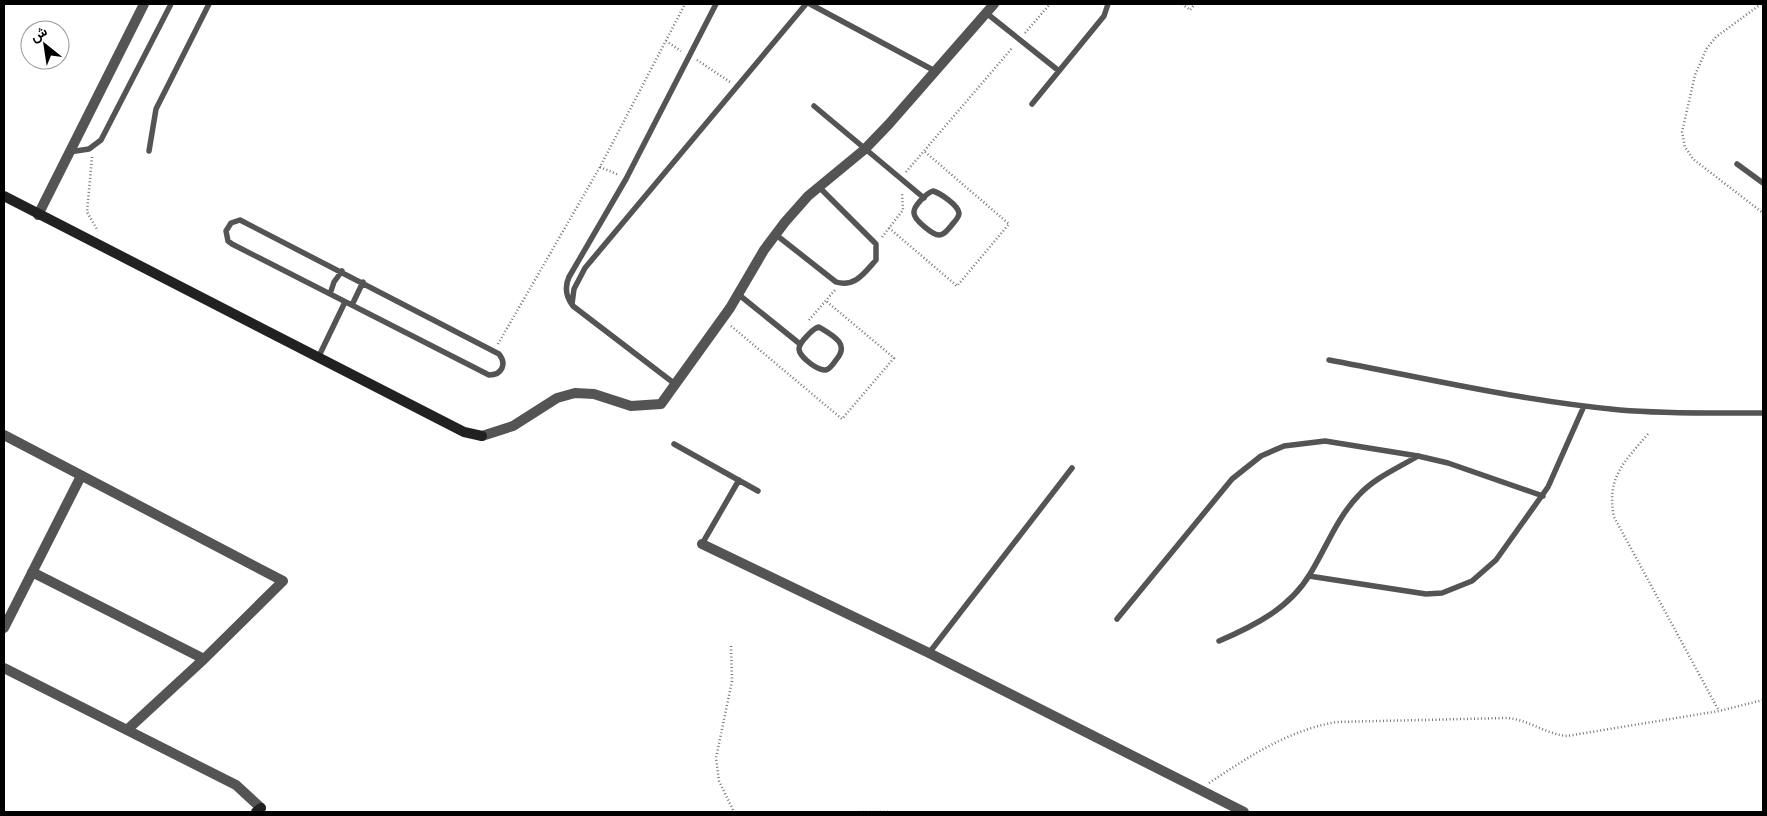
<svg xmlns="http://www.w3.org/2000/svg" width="1767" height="816" font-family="'Open Sans',Vazirmatn,sans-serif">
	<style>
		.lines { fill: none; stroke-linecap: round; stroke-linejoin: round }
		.path { stroke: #767676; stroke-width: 2.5; stroke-dasharray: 1 2.5; stroke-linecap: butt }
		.lane { stroke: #545454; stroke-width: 5.5 }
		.street { stroke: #545454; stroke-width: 10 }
		.secondary { stroke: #212121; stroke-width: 10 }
	</style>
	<rect width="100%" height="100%" fill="#fff"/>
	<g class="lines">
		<!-- path -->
		<path class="path" d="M1182 4 1190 10 1195 4
			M1761 4 1716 37 1707 48 1695 75 1682 132 1685 147 1693 159 1763 213
			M1025 33 1050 4
			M666 41 681 51
			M697 60 730 82
			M92 157 87 212 98 231
			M600 167 619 175
			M906 172 1013 47
			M889 228 957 286 1009 224 924 151
			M882 237 903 210 902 193
			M809 320 835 290
			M731 326 842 419 894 358 826 301
			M498 344 600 167 685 4
			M1648 434C1624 462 1606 478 1614 517L1719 711
			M731 646 732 681 716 758 719 781 734 812
			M1209 783C1250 756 1287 731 1336 722L1506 718C1528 719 1545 734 1567 736L1719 711 1763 700
			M859 812H888"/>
		<!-- lane -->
		<path class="lane" d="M810 4 935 71
			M985 12 1059 71
			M1032 104 1104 16 1108 4
			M814 106 924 198
			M149 151 156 109 209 4
			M69 152 89 149 101 140 171 4
			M1737 164 1763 183
			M933 191C940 193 958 205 959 213 959 218 954 222 951 226 948 229 945 235 939 235 933 235 914 220 914 213 913 206 927 193 933 191Z
			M240 220 499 354C507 364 502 375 489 375L232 244 228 241 226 231 231 223Z
			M775 234 836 282C855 288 865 272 876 260V244L819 187
			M330 294 334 282 342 271
			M738 294 800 344
			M572 304 574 289 585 268 806 4
			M352 305 363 282
			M819 327C834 336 850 344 836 360 834 363 831 367 828 369 821 374 799 357 799 349 799 344 804 339 807 336 811 332 814 328 819 327Z
			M318 358 345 302
			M1329 360C1425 378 1522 401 1620 410 1667 414 1715 413 1763 413
			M675 384 573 306C566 297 564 288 569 277L626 179 716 4
			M674 444 758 491
			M702 544 739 480
			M1309 576 1426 594 1442 593 1472 581 1496 560 1548 487 1584 406
			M1117 619 1232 479 1261 456 1284 446 1325 441 1418 456 1448 463 1543 496
			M1219 641C1254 626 1290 608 1310 574 1326 548 1337 518 1358 496 1374 478 1398 468 1418 456
			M929 653 1072 468"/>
		<!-- street -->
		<path class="street" d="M38 215 144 4
			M4 435 283 581 204 659 128 729
			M482 436 513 426 557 398 575 393 594 394 631 406 661 404 730 308 764 250 785 222 808 196 865 149 889 124 994 4
			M702 544 929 653 1244 812
			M32 572 204 659
			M4 628 81 476
			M4 668 236 785 261 808"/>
		<!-- secondary -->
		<path class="secondary" d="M4 196 464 432 482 436
			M256 812 261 808"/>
	</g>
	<!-- border -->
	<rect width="1767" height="816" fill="none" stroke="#000000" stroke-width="10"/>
	<!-- north arrow -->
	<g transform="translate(45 45) rotate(330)"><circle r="24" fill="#ffffff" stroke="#999999"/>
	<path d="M0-4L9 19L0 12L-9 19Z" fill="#000000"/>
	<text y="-8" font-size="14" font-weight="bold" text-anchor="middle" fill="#000000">ش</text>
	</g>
</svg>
